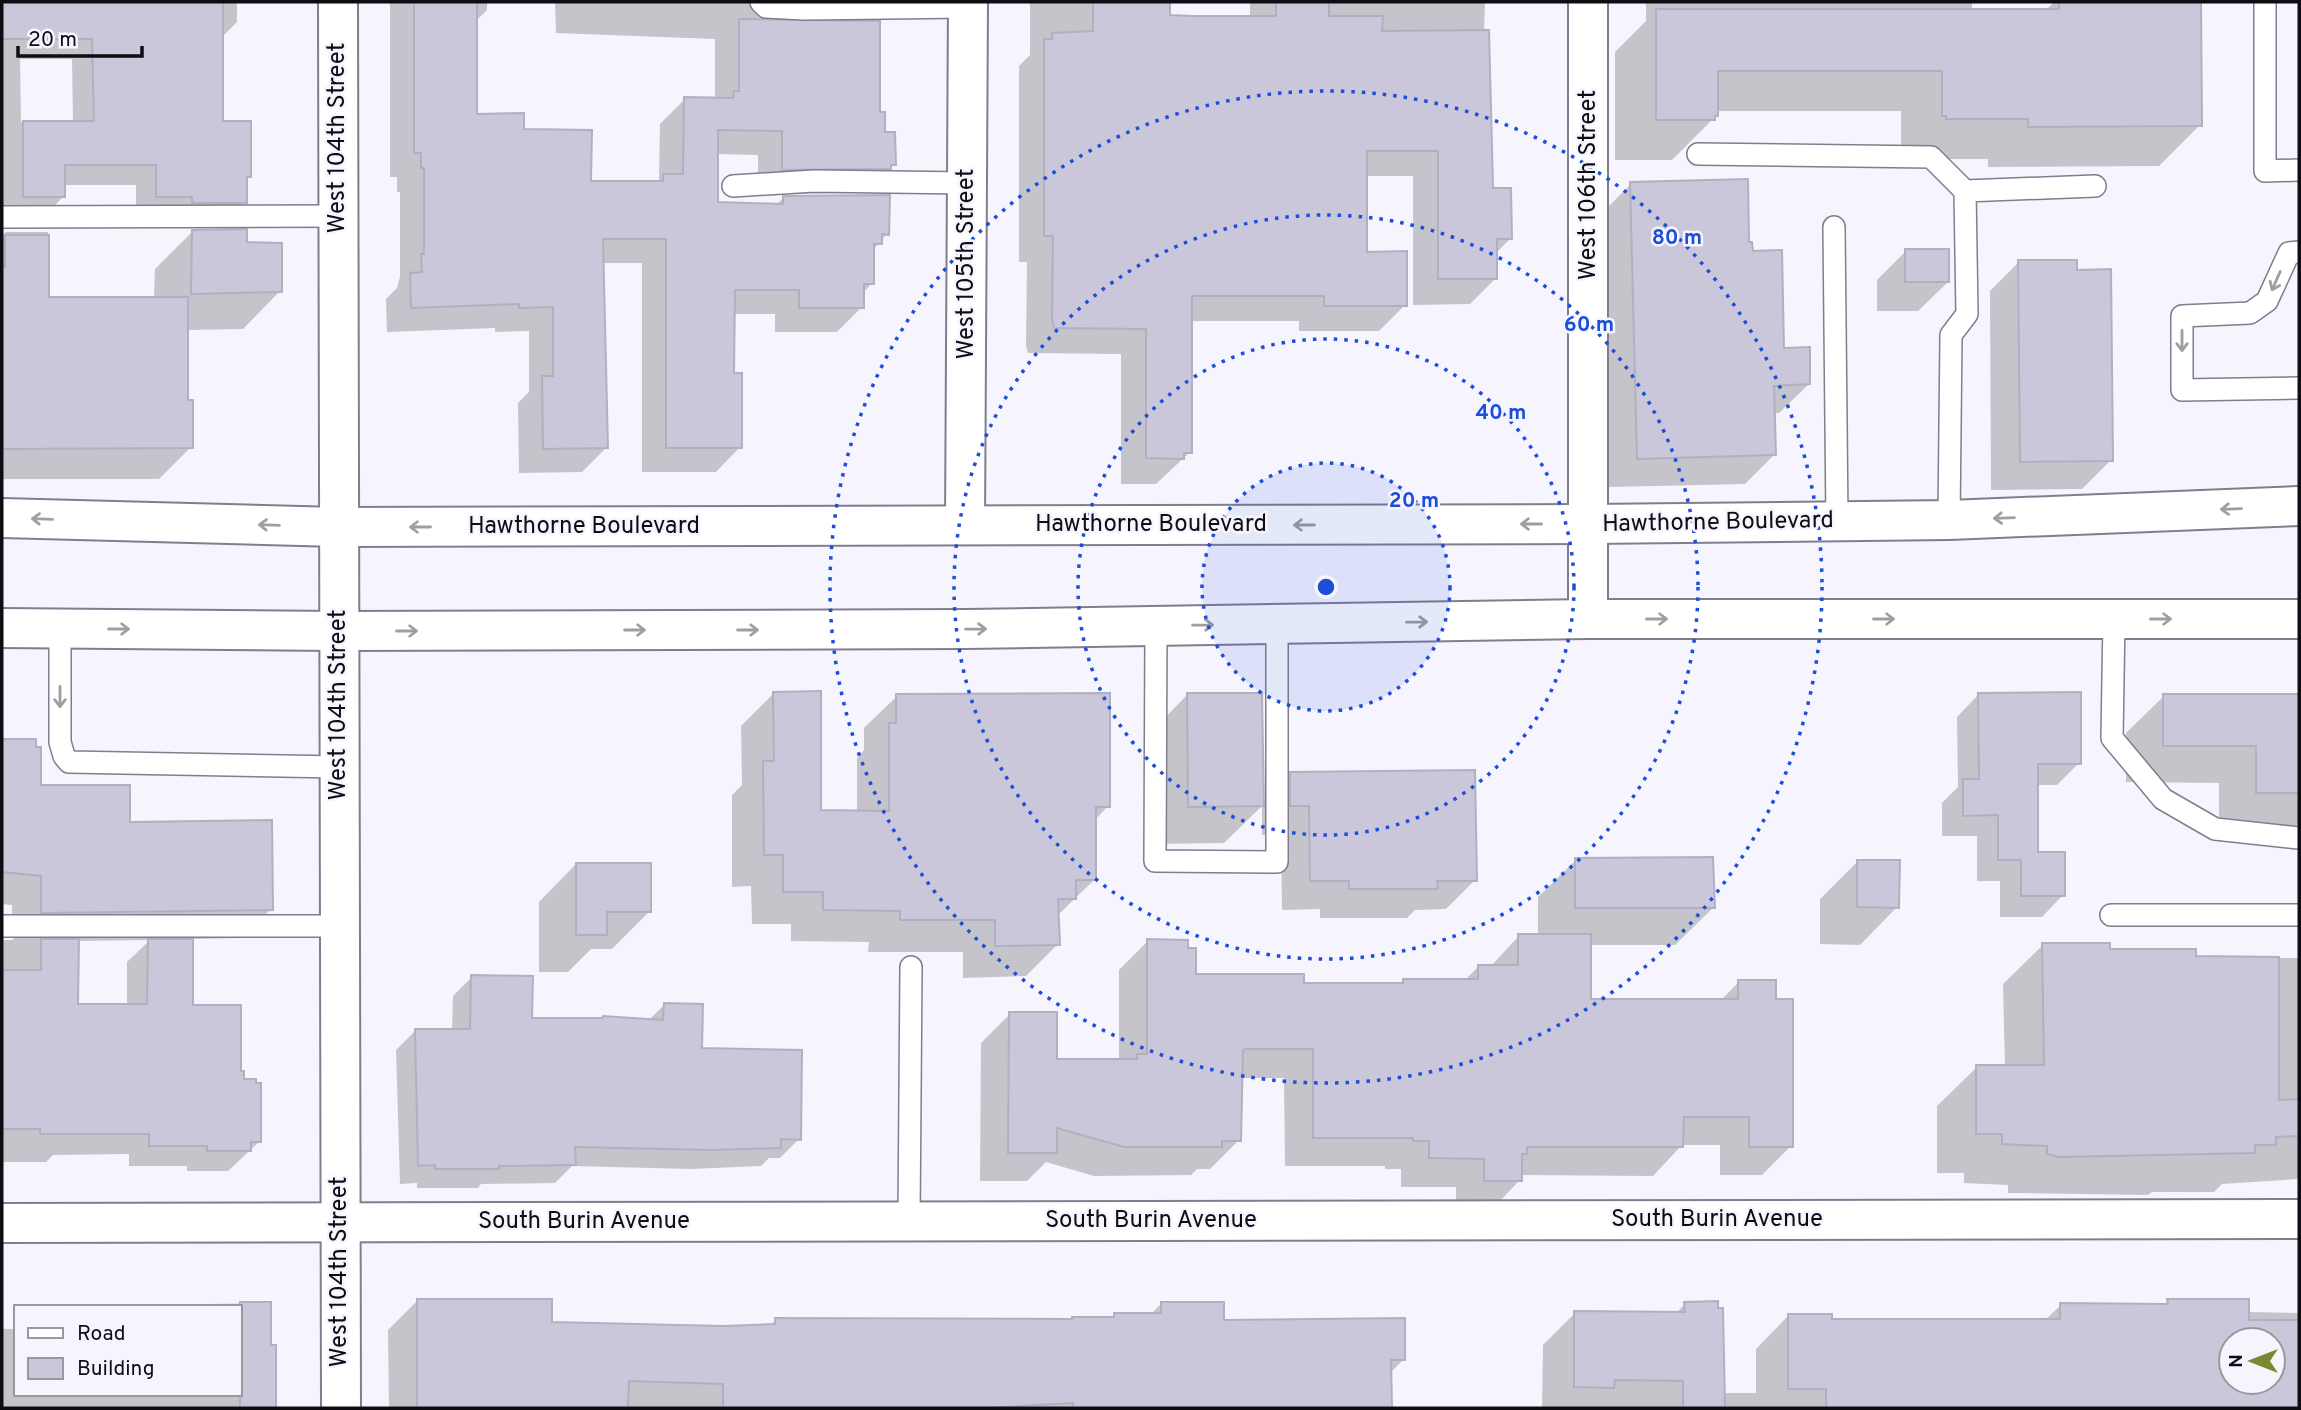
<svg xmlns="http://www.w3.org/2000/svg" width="2301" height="1410" font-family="Overpass,sans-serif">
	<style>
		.shadow { fill: #0003; fill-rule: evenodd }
		.building { fill: #cbc7db; stroke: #b3afc2; stroke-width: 2; fill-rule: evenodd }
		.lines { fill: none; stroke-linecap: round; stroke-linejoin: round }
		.service-casing { stroke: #817d8f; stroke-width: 24 }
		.minor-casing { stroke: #817d8f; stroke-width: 42 }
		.tertiary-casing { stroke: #817d8f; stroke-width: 42 }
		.primary-casing { stroke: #817d8f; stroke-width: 42 }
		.service { stroke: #fff; stroke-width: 21 }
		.minor { stroke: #fff; stroke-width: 38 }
		.tertiary { stroke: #fff; stroke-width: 38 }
		.primary { stroke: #fff; stroke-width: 38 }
		.oneway { stroke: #9f9ea1 }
		.ring { fill: none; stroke: #1d4ed8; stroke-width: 3.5; stroke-dasharray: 3.5 7 }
		.labels { text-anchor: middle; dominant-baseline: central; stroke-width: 5; stroke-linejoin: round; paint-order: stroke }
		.street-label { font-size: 24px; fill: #0e0d13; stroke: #f6f5fd }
		.centre { fill: #1d4ed8; stroke: #f6f5fd; stroke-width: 3.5 }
		.ring-label { font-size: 21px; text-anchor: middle; font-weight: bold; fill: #1d4ed8; stroke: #f6f5fd; stroke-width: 5; stroke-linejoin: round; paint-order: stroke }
	</style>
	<rect width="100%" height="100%" fill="#f6f5fd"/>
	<!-- shadow -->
	<path class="shadow" d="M2 2H237V22L221 38V123L249 176 245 180V202L224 223 136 217V185H63V197L42 218 2 224ZM20 59H72L73 122H21Z
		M390 2H487V10L476 21V116L523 131 589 183H656L659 180 660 124 685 99 715 100V39L556 33 555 2H874L854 19H835L879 114 894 164 869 189 864 193 758 194V155L716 154V203L776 205 783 198 887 234 872 251V283L862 294V307L837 332H775V314H733L732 375 740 447 716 472H642V263H602L606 448 582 472 519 473 518 403 529 392V331L495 332V328L387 332 386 299 397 288 400 277V192H397V177H390Z
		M1030 2H1168V16L1250 18V2H1485L1484 32 1488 98H1491V189L1510 239 1496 253V278L1470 304 1413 305V176H1365V253L1405 305 1379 331H1299V321H1190V452L1156 484H1121V354L1028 353 1026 346 1027 262H1019V66L1030 55Z
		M1646 2H1972V11H2045L2054 2H2199L2200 125 2159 166 1988 167V159H1906L1901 156V111H1717L1713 119 1672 160H1615V52L1646 21Z
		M1631 184 1747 243 1783 349 1809 384 1779 413H1773L1774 455 1745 484 1609 487 1602 213Z
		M193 231 245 244 280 291 243 329 186 330V402L191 447 159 479H2V236L6 232H48V298H154L155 269Z
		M1906 251 1948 282 1918 311H1877V280Z
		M2019 262 2075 272 2111 460 2082 489 1991 490 1990 291Z
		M774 693 820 812 857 813V758L864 750V728L897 696 1108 806 1094 821V880L1057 916 1058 944 1026 976 963 978V952H868L869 942 791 941V924H752L751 886 732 887V795L742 785 741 726Z
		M1187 695 1262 803 1291 774 1475 880 1446 909 1415 910 1407 918H1320V909L1282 910 1281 834 1262 835V806L1224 843 1151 844 1150 733Z
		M1978 695 2079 763 2057 785H2036V854L2063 895 2042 917H2000V881H1977V836H1942V803L1958 787 1957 717Z
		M2164 696H2299V823L2292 830H2219V783L2126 782V733Z
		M2 741H35L39 787 128 824 271 909 242 938 191 939V1007L239 1072 259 1142 228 1171H187V1166H129V1154L53 1155 46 1162H2V940H13L12 905 2 904ZM150 940 127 962V1006H76L77 941Z
		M1576 860 1713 908 1675 945H1589V1001H1720L1739 982 1774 1001 1791 1146 1762 1175H1720V1145H1682L1653 1176 1520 1175V1180L1492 1209H1456V1187H1401V1169H1385V1166H1285L1284 1078H1240L1239 1140 1210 1169H1197L1191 1175 1094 1176 1046 1162 1027 1181H980L981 1043 1010 1014 1055 1060H1119V970L1148 941 1194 976 1302 985 1464 981 1478 967H1490L1519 936H1538V897Z
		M1858 861 1897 907 1860 945 1820 944V899Z
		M576 864 650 911 612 949H591L568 972H539V902Z
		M2043 945 2195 958H2299V1179L2222 1184 2214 1192H2152L2148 1195 2008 1193V1185L1964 1183V1173H1937V1106L1977 1067H2005L2003 984Z
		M472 977 531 1020H649L664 1005 700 1050 799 1139 780 1158H769L761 1166 691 1169 572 1166 555 1183 481 1184 478 1188H417V1183L400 1184 396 1050 415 1031H452L453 996Z
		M417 1301 551 1323 723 1328 770 1325 776 1320 1070 1321 1111 1318 1114 1315H1150L1162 1303 1223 1322 1404 1359 1390 1373 1391 1408H389L388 1330Z
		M2168 1301 2247 1312 2299 1313V1408H1542L1543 1345 1575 1313 1675 1314 1685 1304 1723 1393H1756V1349L1788 1316 1831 1321H2044L2061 1305H2164ZM2231 1340H2273V1382H2231Z
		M269 1303V1346H275L274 1408H2V1329H16V1394H240V1307H206L208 1304Z"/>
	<!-- building -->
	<path class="building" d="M2 2H223V121H251V177H247V203H192V197H156V165H65V197H23V121H94L92 39H2Z
		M414 2H477V114L524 113V129L592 130 591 181H663V174H683L684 97 733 98 734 91H739V19L880 21V112H885V132H895L896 165H891V169L782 170V131L718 130V202L783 204V196L890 195 889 235 882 234V244H874V284H864V308H799V290H735L734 373H742V448H666V239H603L608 448 543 449 542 376H553V307L519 308V304L411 308 410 273 422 272 421 254H424V168H421V153H414Z
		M1093 2H1170V15L1193 16H1276V2H1329V16H1383L1382 31 1489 30 1493 188H1511L1512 239H1497V279H1438V151H1367V252L1407 251V306H1324V296H1192V453H1184V459L1146 458V329L1054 328 1052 319 1053 236H1044V39H1052V33L1093 31Z
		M2059 2H2201L2202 126 2028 127V119H1946V116H1942V71H1718V116H1715V120H1656V9H2059Z
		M1748 179 1749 242H1752L1753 251 1782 250 1784 348 1810 347V384L1774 386 1776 455 1637 459 1630 182Z
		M247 229V242L282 243V292L191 294 192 230Z
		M5 235H49V297H188V400H193V448L2 449V267H5Z
		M1905 249H1949V282H1905Z
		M2018 260H2077V270L2111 269 2113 461 2020 462Z
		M821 691V810L889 811V723H896V694L1110 693V807H1096V880H1076V899H1058L1060 945 995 946V920H900V911L823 910V892H783V855H764L763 761H774L773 692Z
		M2081 692V764H2038V852H2065V896H2021V860H1998V815L1963 816V779H1979L1978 693Z
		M1187 693H1262L1264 806 1188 807Z
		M2163 694H2299V793H2256V746H2163Z
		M2 739H36V747H41V785H130V822L272 820 273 910 41 913V876L2 872Z
		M1475 770 1477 881H1437L1438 889H1349V881H1310L1309 806H1290V772Z
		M1713 857 1715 908H1575V858Z
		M1857 860H1900L1899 908 1857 907Z
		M576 863H651V912H607V935H576Z
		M1518 934H1591V999H1738V980H1776V999H1793V1147H1749V1117H1684L1683 1147H1527V1154H1522V1181H1484V1159L1429 1158V1141H1413V1138H1313V1049H1246L1243 1050 1241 1141H1222V1147H1124L1057 1128V1153H1008L1009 1012H1057V1059H1137V1054H1147V939L1188 940V948H1196V974H1304V983H1403V979H1478V965H1518Z
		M41 939H79L78 1004H147L148 939H193V1005H241V1071H244V1079H256V1083H261V1142H251V1151H207V1146H149V1134H40V1129H2V970H41Z
		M2042 943H2110V949H2196V956L2279 957V1100L2299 1099V1136L2276 1137V1145H2255V1153L2059 1157 2047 1154V1146L2002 1144V1134H1976V1065H2044Z
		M471 975 533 976 532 1018H602L603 1016 663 1020 664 1003 703 1004 702 1048 802 1050 801 1140 781 1139V1148L711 1150 575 1147 576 1165 499 1166V1169H435V1165L418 1166 415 1029H470Z
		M417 1299H552V1322L723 1326 775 1324V1318L1072 1319V1317H1114V1313H1161V1302H1224V1320L1405 1318V1360H1391L1392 1408H1073V1403L988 1408H723V1384L629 1381 628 1408H417Z
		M2167 1299H2249V1320H2299V1408H1826V1389H1788V1314H1832V1319H2060V1303L2168 1304ZM2231 1340H2273V1382H2231Z
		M1718 1301V1308H1723L1725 1408H1683V1381L1615 1380 1614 1388 1574 1387V1311L1685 1312 1684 1302Z
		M240 1302H271V1345H276V1408H240Z"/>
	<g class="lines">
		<defs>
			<path id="service" d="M761 2 766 7 804 9 968 7
				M2265 2V171L2299 170
				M1698 154 1931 157 1965 191 1967 314 1951 335 1949 520
				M733 186 814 181 967 183
				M1965 191 2095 186
				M2 217 338 216
				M1834 227 1837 521
				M2299 252 2289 253 2267 301 2250 313 2182 316V390L2299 388
				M2114 619 2112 738 2163 799 2215 829 2299 838
				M1156 626 1155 861 1277 862V623
				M60 629V742L64 756 69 762 339 767
				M2111 915H2299
				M2 926H340
				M909 1221 911 967"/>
			<path id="minor" d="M965 525 968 2
				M1588 619V2
				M2 1223 2299 1219"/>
			<path id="tertiary" d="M338 2 341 1408"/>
			<path id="primary" d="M2 518 338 527 1589 524 1949 520 2299 506
				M2 628 339 631 966 629 1588 619H2299"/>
		</defs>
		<!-- service casing -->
		<use href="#service" class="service-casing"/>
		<!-- minor casing -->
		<use href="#minor" class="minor-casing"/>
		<!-- tertiary casing -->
		<use href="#tertiary" class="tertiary-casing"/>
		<!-- primary casing -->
		<use href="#primary" class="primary-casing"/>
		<!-- service -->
		<use href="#service" class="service"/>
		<!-- minor -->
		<use href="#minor" class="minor"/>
		<!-- tertiary -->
		<use href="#tertiary" class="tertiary"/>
		<!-- primary -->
		<use href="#primary" class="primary"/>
	</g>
	<!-- one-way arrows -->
	<defs><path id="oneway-shaft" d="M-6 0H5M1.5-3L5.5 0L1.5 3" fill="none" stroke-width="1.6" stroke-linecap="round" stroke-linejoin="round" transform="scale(1.75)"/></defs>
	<g class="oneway">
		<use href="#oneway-shaft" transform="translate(2276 281) rotate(114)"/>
		<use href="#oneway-shaft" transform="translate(2182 341) rotate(90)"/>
		<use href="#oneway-shaft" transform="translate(2231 509) rotate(178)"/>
		<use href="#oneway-shaft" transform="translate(2004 518) rotate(178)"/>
		<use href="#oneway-shaft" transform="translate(42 519) rotate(-178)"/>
		<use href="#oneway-shaft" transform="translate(1531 524) rotate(180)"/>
		<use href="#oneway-shaft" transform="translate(269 525) rotate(-178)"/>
		<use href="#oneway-shaft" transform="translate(1304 525) rotate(180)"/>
		<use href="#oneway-shaft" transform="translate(420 527) rotate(180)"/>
		<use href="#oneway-shaft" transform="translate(1657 619)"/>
		<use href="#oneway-shaft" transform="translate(1884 619)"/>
		<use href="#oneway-shaft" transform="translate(2161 619)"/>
		<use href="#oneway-shaft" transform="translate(1417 622) rotate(-1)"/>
		<use href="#oneway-shaft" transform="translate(1203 625) rotate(-1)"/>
		<use href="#oneway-shaft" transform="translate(119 629)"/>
		<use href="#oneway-shaft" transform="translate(976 629) rotate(-1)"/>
		<use href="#oneway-shaft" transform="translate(635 630)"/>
		<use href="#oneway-shaft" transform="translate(748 630)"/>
		<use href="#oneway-shaft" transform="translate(407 631)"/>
		<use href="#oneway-shaft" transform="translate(60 697) rotate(90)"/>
	</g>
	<!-- distance rings -->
	<circle cx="1326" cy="587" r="124" fill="#1d4ed8" fill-opacity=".12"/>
	<g class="ring">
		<circle cx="1326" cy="587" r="124"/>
		<circle cx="1326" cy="587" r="248"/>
		<circle cx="1326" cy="587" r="372"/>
		<circle cx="1326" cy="587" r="496"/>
	</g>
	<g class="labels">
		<!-- street labels -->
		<g class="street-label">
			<text transform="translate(338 138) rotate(-90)">West 104th Street</text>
			<text transform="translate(1589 185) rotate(-90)">West 106th Street</text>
			<text transform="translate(967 264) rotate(-90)">West 105th Street</text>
			<text transform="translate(1718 523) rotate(-1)">Hawthorne Boulevard</text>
			<text x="1151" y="525">Hawthorne Boulevard</text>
			<text x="584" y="527">Hawthorne Boulevard</text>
			<text transform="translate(339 705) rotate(-90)">West 104th Street</text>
			<text x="1717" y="1220">South Burin Avenue</text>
			<text x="1151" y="1221">South Burin Avenue</text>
			<text x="584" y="1222">South Burin Avenue</text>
			<text transform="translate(340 1272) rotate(-90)">West 104th Street</text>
		</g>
	</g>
	<circle cx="1326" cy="587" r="10" class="centre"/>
	<g class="ring-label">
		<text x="1677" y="244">80 m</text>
		<text x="1589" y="331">60 m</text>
		<text x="1501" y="419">40 m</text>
		<text x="1414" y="507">20 m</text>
	</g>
	<!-- border -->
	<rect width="2301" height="1410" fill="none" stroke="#0e0d13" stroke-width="7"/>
	<!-- legend -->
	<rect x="14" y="1305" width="228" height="91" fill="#f6f5fd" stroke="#99989f" stroke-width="2"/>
	<rect x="28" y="1328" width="35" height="10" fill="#ffffff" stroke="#99989f" stroke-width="2"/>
	<text x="77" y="1340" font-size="21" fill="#0e0d13">Road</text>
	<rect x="28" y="1358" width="35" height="21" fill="#cbc7db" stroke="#99989f" stroke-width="2"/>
	<text x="77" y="1375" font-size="21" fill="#0e0d13">Building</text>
	<!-- north arrow -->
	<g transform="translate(2252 1361) rotate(270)"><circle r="33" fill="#f6f5fd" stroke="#99989f" stroke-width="2"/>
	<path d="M0-5L12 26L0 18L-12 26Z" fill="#7c8734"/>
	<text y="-10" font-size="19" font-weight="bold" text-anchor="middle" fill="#0e0d13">N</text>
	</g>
	<!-- scale -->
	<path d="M18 46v10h124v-10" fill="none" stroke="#0e0d13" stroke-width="3.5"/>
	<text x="28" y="46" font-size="21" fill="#0e0d13" stroke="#f6f5fd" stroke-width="5" paint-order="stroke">20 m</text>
</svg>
